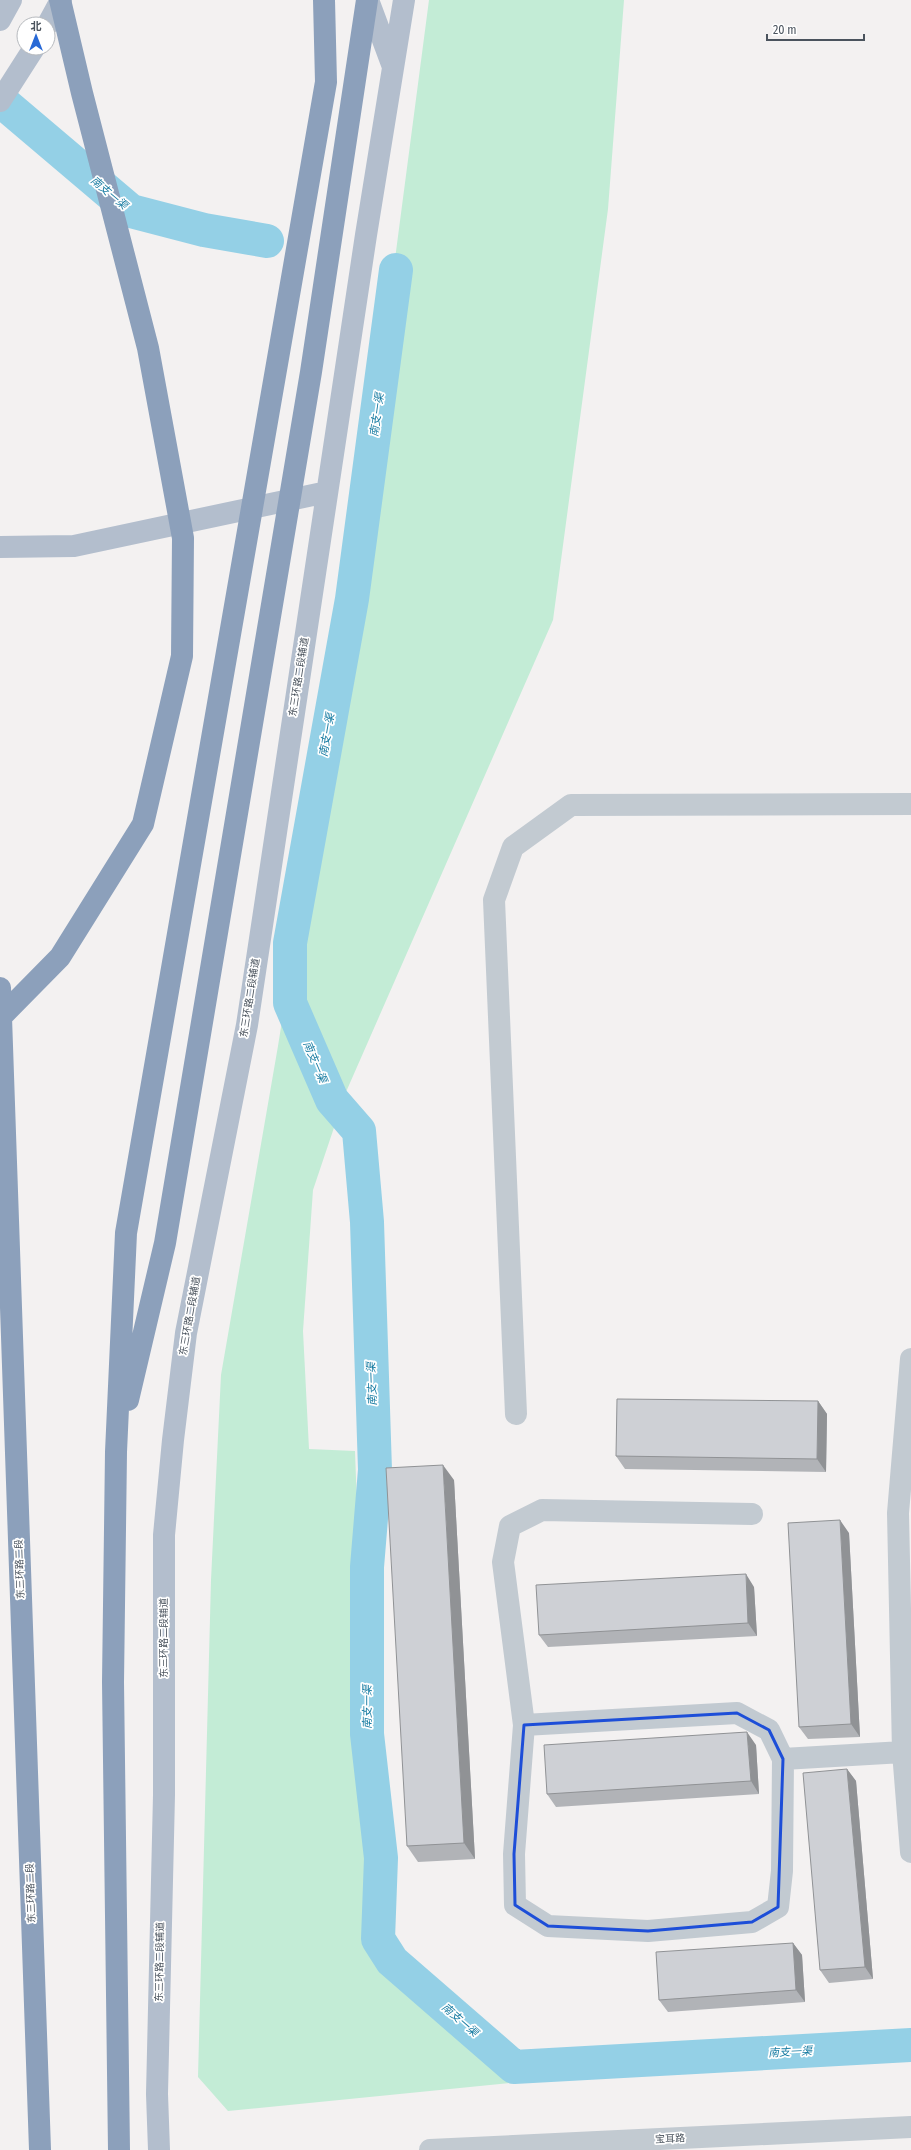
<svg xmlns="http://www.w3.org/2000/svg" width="911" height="2150" font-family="'Fira Sans Condensed','Noto Sans SC',sans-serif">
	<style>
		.green { fill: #c3ecd6 }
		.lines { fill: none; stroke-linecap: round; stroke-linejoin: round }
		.canal { stroke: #94d0e6; stroke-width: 34 }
		.minor { stroke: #c2cad1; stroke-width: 22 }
		.major { stroke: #b3becd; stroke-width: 22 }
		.highway { stroke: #8ca0bb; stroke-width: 22 }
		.wall { fill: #b1b3b7 }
		.shaded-wall { fill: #909295 }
		.building { fill: #ced0d5; stroke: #909295 }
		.marked { fill: none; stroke: #1d4ed8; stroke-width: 3; stroke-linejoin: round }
		.labels { text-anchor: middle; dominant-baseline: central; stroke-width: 3.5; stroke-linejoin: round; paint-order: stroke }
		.street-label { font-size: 10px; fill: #4a535d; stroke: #fff }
		.water-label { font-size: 11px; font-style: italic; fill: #187ca2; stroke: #fff }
	</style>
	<rect width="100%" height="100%" fill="#f3f1f1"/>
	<!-- green -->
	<path class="green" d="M429 0H624L608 209 553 620 346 1092 313 1190 303 1331 309 1449 355 1451 373 1952 511 2083 228 2111 198 2077 211 1580 221 1375 278 1046 355 564Z"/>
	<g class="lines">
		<!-- canal -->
		<path class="canal" d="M0 100 131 211 204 230 267 241
			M396 270 352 599 290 943V1003L332 1100 359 1131 367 1222 375 1470 367 1567V1734L381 1858 378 1939 392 1961 514 2067 911 2045"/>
		<!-- minor -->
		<path class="minor" d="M911 1359 898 1513 903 1752 911 1852
			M516 1414 494 900 513 847 571 805 911 804
			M752 1514 542 1510 510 1526 503 1562 524 1725 514 1854 515 1905 548 1926 648 1931 752 1922 778 1907 782 1871 783 1759
			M524 1725 737 1713 769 1730 783 1759 903 1752
			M430 2150 911 2127"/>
		<!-- major -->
		<path class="major" d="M368 0 393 67
			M0 20 11 0
			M48 24 61 0
			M0 101 34 48
			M0 547 74 546 327 492
			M159 2150 157 2094 164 1795V1535L173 1440 186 1333 247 1025 366 235 404 0"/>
		<!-- highway -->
		<path class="highway" d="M0 988 40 2150
			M0 1018 60 957 143 824 182 656 183 538 148 348 82 93 60 0
			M128 1400 165 1243 311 372 367 0
			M119 2150 113 1682 116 1452 126 1233 326 82 324 0"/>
	</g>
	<!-- wall -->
	<path class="wall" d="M818 1401 827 1414 826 1472 625 1469 616 1456Z
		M454 1480 475 1859 418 1862 407 1846Z
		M849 1533 860 1737 808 1739 799 1727Z
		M754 1587 757 1636 548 1647 539 1635Z
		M756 1745 759 1794 556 1807 547 1794Z
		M847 1769 856 1781 873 1979 829 1983 820 1970Z
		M793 1943 802 1955 805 2002 668 2012 659 2000Z"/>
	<!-- shaded-wall -->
	<path class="shaded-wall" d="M818 1401 827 1414 826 1472 817 1459Z
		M443 1465 454 1480 475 1859 464 1843Z
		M840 1520 849 1533 860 1737 851 1724Z
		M746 1574 754 1587 757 1636 748 1623Z
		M747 1732 756 1745 759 1794 751 1781Z
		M847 1769 856 1781 873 1979 865 1967Z
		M793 1943 802 1955 805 2002 796 1990Z"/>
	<!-- building -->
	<path class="building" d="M617 1399 818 1401 817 1459 616 1456Z
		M443 1465 464 1843 407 1846 386 1468Z
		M840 1520 851 1724 799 1727 788 1523Z
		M746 1574 748 1623 539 1635 536 1585Z
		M747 1732 751 1781 547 1794 544 1745Z
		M847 1769 865 1967 820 1970 803 1773Z
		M793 1943 796 1990 659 2000 656 1952Z"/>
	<!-- marked area -->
	<path class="marked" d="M737 1713 769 1730 783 1759 778 1907 752 1922 648 1931 548 1926 515 1905 514 1854 524 1725Z"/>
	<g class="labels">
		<!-- street labels -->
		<g class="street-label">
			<text transform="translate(299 677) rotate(-81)">东三环路二段辅道</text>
			<text transform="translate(250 998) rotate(-81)">东三环路二段辅道</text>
			<text transform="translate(190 1316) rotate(-80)">东三环路二段辅道</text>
			<text transform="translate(20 1569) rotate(-92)">东三环路二段</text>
			<text transform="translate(164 1638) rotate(-90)">东三环路二段辅道</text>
			<text transform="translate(31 1893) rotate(-92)">东三环路二段</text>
			<text transform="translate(160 1962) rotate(-89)">东三环路二段辅道</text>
			<text transform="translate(670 2139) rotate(-3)">宝耳路</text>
		</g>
		<!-- water labels -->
		<g class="water-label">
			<text transform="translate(109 193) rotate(40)">南支一渠</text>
			<text transform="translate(377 415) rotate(-82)">南支一渠</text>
			<text transform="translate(327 735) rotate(-80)">南支一渠</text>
			<text transform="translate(315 1062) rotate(67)">南支一渠</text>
			<text transform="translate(372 1384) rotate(-92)">南支一渠</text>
			<text transform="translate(367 1707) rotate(-90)">南支一渠</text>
			<text transform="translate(460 2020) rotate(41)">南支一渠</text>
			<text transform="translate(790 2052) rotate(-3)">南支一渠</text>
		</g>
	</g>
	<!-- north arrow -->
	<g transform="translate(36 36)"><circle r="19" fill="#ffffff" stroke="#b7babe"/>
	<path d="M0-3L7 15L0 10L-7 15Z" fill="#2869d6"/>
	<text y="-6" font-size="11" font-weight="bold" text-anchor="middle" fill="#4a535d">北</text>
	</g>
	<!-- scale -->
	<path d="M767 34v6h97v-6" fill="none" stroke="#4a535d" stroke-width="2"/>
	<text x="773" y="34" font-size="12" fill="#4a535d" stroke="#ffffff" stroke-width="3" paint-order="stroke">20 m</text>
</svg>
